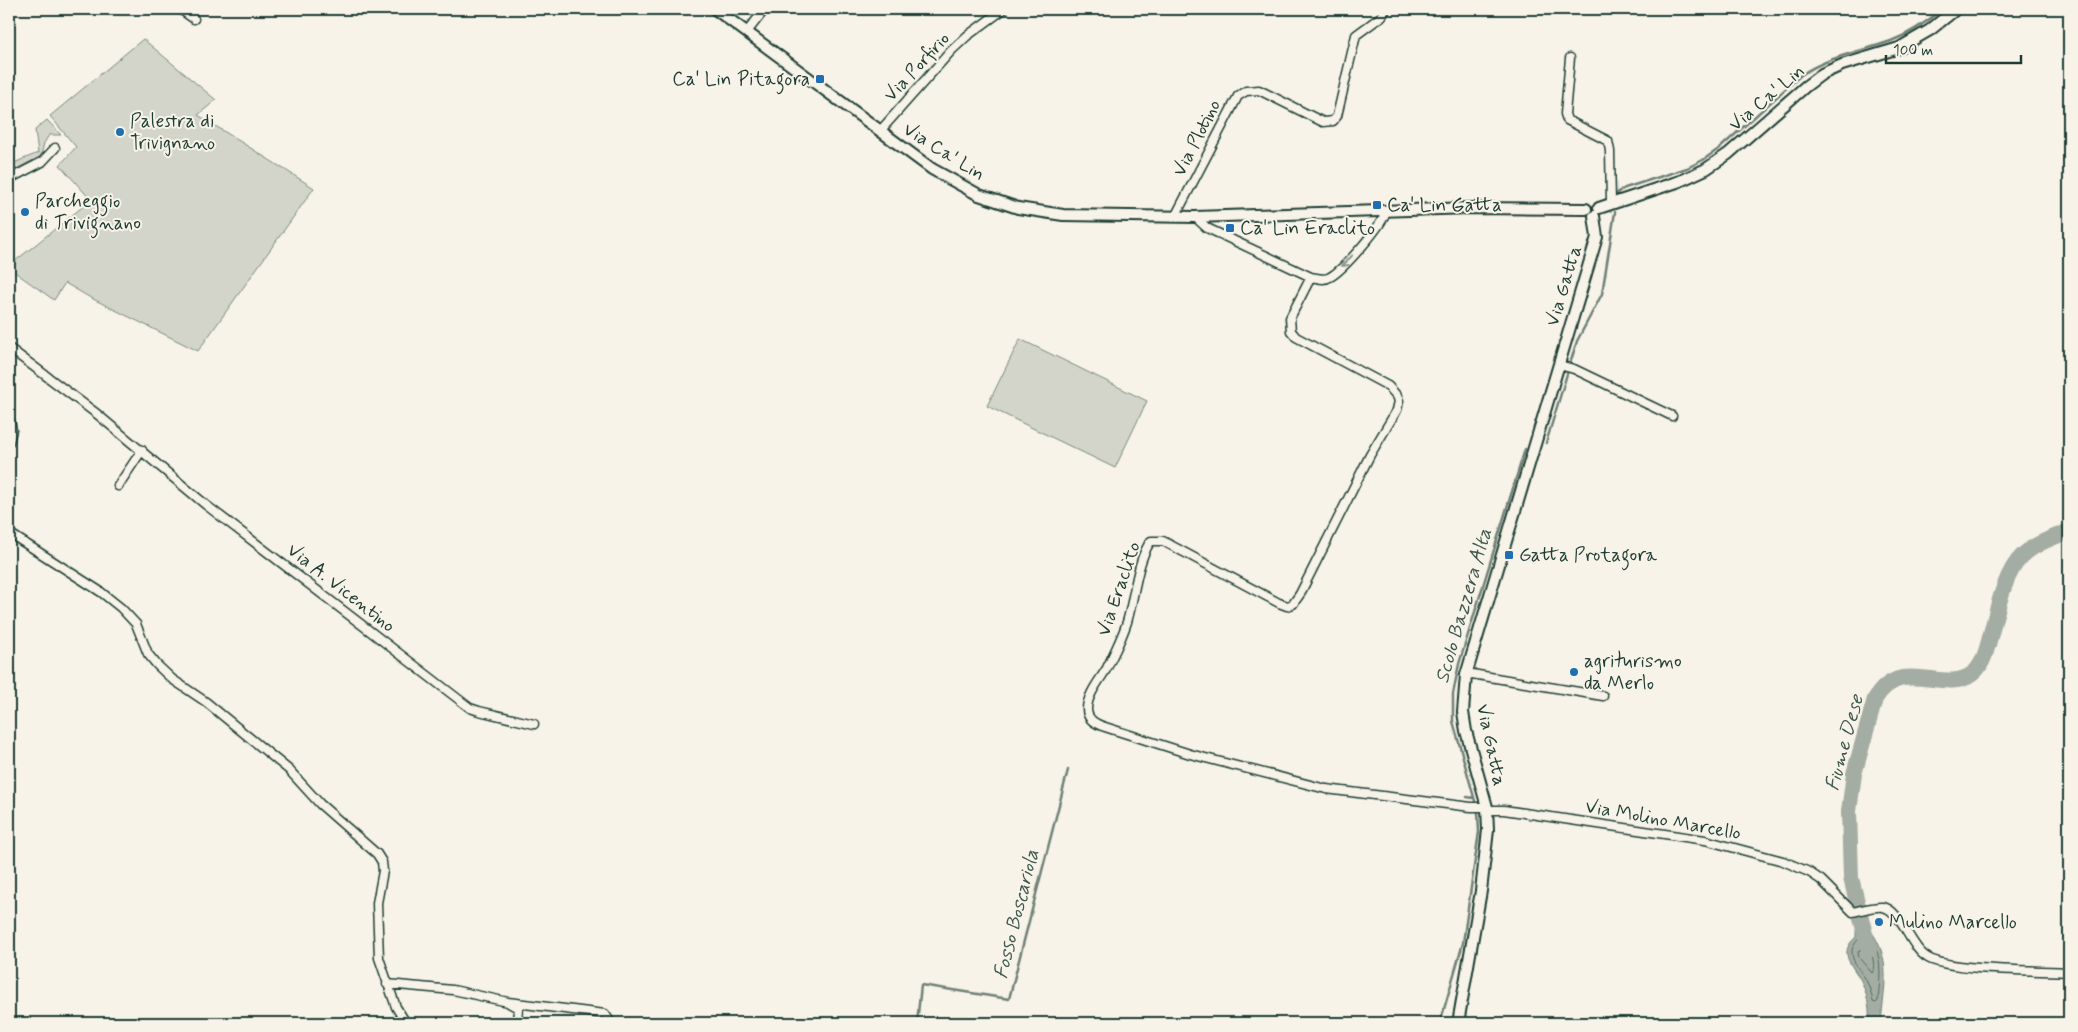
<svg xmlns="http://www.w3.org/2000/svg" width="2078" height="1032" font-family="Mynerve,sans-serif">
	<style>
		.green { fill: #d3d5ca; stroke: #79897f }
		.water { fill: #a4ada3; stroke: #6f8077 }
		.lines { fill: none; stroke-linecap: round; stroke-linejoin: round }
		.shore { stroke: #546a60; stroke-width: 1 }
		.stream { stroke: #6f8077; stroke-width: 2.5 }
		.river { stroke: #a4ada3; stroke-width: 16 }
		.minor-casing { stroke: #1f3d34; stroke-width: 11 }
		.tertiary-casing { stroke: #1f3d34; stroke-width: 14 }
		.minor { stroke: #f7f3e8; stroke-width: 8 }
		.tertiary { stroke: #f7f3e8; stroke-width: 10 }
		.oneway { stroke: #8b988e }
		.poi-dot { fill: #1f6fb2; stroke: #f7f3e8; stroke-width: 2 }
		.labels { text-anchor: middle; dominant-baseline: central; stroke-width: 4; stroke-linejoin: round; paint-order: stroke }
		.street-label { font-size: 19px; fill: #1f3d34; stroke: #f7f3e8 }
		.poi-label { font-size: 19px; fill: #1f3d34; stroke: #f7f3e8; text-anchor: start }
		.water-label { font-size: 20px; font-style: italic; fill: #405950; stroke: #f7f3e8 }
	</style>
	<rect width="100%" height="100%" fill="#f7f3e8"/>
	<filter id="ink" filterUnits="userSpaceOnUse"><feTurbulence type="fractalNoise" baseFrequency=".02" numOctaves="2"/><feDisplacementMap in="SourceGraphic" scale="10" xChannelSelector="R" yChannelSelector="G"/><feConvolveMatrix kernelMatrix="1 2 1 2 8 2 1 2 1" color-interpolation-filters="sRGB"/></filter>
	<g filter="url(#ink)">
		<!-- green -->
		<path class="green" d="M143 39 216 100 198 115 314 188 198 351 89 297 65 283 54 300 9 268V266L91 200 60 165 76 147 50 116Z
			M47 120 61 135H49L44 143 41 156 9 173V165L38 153 35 130Z
			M1020 339 1147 401 1115 468 987 406Z"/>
		<!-- water -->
		<path class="water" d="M1868 927C1893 958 1884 987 1881 1023H1869C1870 1011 1868 999 1864 988 1858 968 1834 956 1856 937V930Z"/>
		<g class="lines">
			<!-- shore -->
			<path class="shore" d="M1863 934H1867C1884 953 1880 977 1878 1001L1876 1003 1873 1002C1872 996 1870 988 1867 982 1863 973 1850 961 1852 950 1853 944 1860 938 1863 934Z
				M1865 944 1869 946C1872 954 1876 966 1872 973L1859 958 1858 953Z"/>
			<!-- stream -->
			<path class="stream" d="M1616 198 1618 192 1625 188 1687 168 1703 160 1720 148 1801 75C1829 56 1860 52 1891 41 1910 34 1927 22 1942 9
				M1546 443 1577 341 1602 294 1615 212
				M1467 797 1474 798
				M1475 801 1453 721V694L1459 664 1525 449
				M917 1023 921 985 1009 999 1068 770
				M1440 1023 1463 943 1479 832 1478 812"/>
			<!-- river -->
			<path class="river" d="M1869 950 1851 878 1849 811 1854 774 1875 699C1901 655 1944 695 1972 674 1982 667 1986 652 1989 641 1996 616 2003 574 2022 556 2035 543 2053 538 2069 531"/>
			<defs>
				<path id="minor" d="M180 9 194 19
					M747 32 765 9
					M1570 58 1565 114 1567 120 1608 141 1610 151 1611 203
					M880 131 951 51 967 36 1004 9
					M9 179 42 162 55 148
					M1180 217 1178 211 1238 96 1246 91 1259 90 1323 122 1333 121 1337 116 1356 35 1382 16 1386 9
					M1195 217 1207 228 1311 277C1318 278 1324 281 1330 277 1342 271 1386 222 1386 210
					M1311 277 1290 318 1291 331 1296 337 1388 386 1397 396 1399 401 1397 410 1370 455 1300 594 1293 604 1287 606 1279 603 1163 541H1151C1137 559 1134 600 1127 622 1122 638 1114 653 1107 668 1100 680 1087 695 1087 709 1087 720 1096 724 1105 727L1190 754 1326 789 1471 807H1487
					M9 348 97 414 206 505 470 708 479 711 534 724
					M1559 365 1574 369 1672 416
					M9 417 12 430 9 442
					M118 486 142 450
					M9 533 101 592 121 608 136 624 148 654 157 665 172 679 206 702 289 770 320 804 377 854 382 862 383 871 377 903 379 958 396 1007 406 1023
					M1466 675 1472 674 1603 696
					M1487 810H1504L1705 840 1783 861 1809 872 1821 880 1853 912C1862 910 1874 906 1883 907 1901 910 1910 948 1928 958 1950 971 2040 970 2069 972
					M387 984 453 990 508 1002 605 1014 611 1023
					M509 1003 518 1008 517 1023"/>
				<path id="tertiary" d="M715 9 932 169 979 195 1018 208 1063 215 1195 217 1471 208 1586 209
					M1599 208 1680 181 1706 169 1728 154 1806 86 1822 74 1842 65 1899 48 1930 30 1956 9
					M1458 1023 1481 891 1488 830 1487 807 1466 731 1463 712 1466 675 1597 237 1594 216"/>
			</defs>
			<!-- minor casing -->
			<use href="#minor" class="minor-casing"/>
			<!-- tertiary casing -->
			<use href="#tertiary" class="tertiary-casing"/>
			<!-- minor -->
			<use href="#minor" class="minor"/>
			<!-- tertiary -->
			<use href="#tertiary" class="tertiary"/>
		</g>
		<!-- one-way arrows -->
		<defs><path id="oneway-shaft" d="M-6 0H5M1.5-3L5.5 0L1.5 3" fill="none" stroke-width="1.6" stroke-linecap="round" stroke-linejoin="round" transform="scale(1.25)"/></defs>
		<use class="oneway" href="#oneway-shaft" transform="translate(1347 261) rotate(133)"/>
	</g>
	<!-- markers -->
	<g class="poi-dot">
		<rect x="815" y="74" width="10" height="10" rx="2.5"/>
		<circle cx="120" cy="132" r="5"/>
		<rect x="1372" y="200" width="10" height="10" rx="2.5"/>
		<circle cx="25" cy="212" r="5"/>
		<rect x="1225" y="223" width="10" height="10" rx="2.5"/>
		<rect x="1504" y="550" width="10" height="10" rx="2.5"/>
		<circle cx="1574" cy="672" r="5"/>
		<circle cx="1879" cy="922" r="5"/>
	</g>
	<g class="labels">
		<!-- street labels -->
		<g class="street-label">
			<text transform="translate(917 67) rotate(-47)">Via Porfirio</text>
			<text transform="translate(1767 98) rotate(-40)">Via Ca' Lin</text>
			<text transform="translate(1197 138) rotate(-63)">Via Plotino</text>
			<text transform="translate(944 152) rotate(32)">Via Ca' Lin</text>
			<text transform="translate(1564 286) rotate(-73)">Via Gatta</text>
			<text transform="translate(341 588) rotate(38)">Via A. Vicentino</text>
			<text transform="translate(1119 589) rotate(-71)">Via Eraclito</text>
			<text transform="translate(1491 745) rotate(78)">Via Gatta</text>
			<text transform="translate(1663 820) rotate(10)">Via Molino Marcello</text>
		</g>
		<!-- poi labels -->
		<g class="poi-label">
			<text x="810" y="79" text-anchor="end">Ca' Lin Pitagora</text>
			<text x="130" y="121">Palestra di<tspan x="130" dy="22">Trivignano</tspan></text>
			<text x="35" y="201">Parcheggio<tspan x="35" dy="22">di Trivignano</tspan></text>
			<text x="1387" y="205">Ca' Lin Gatta</text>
			<text x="1240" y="228">Ca' Lin Eraclito</text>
			<text x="1519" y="555">Gatta Protagora</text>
			<text x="1584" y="661">agriturismo<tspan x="1584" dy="22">da Merlo</tspan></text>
			<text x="1889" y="922">Mulino Marcello</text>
		</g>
		<!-- water labels -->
		<g class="water-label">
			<text transform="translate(1464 606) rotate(-74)">Scolo Bazzera Alta</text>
			<text transform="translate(1845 743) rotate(-75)">Fiume Dese</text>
			<text transform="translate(1017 914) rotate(-76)">Fosso Boscariola</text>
		</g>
	</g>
	<!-- margin -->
	<rect width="2078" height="1032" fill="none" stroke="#f7f3e8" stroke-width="30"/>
	<rect x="15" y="15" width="2048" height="1002" fill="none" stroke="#1f3d34" stroke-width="2" filter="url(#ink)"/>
	<!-- scale -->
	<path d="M1886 55v8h135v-8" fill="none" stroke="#1f3d34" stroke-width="2.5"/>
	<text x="1893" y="55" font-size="15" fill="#1f3d34" stroke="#f7f3e8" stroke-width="4" paint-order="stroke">100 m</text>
</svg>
